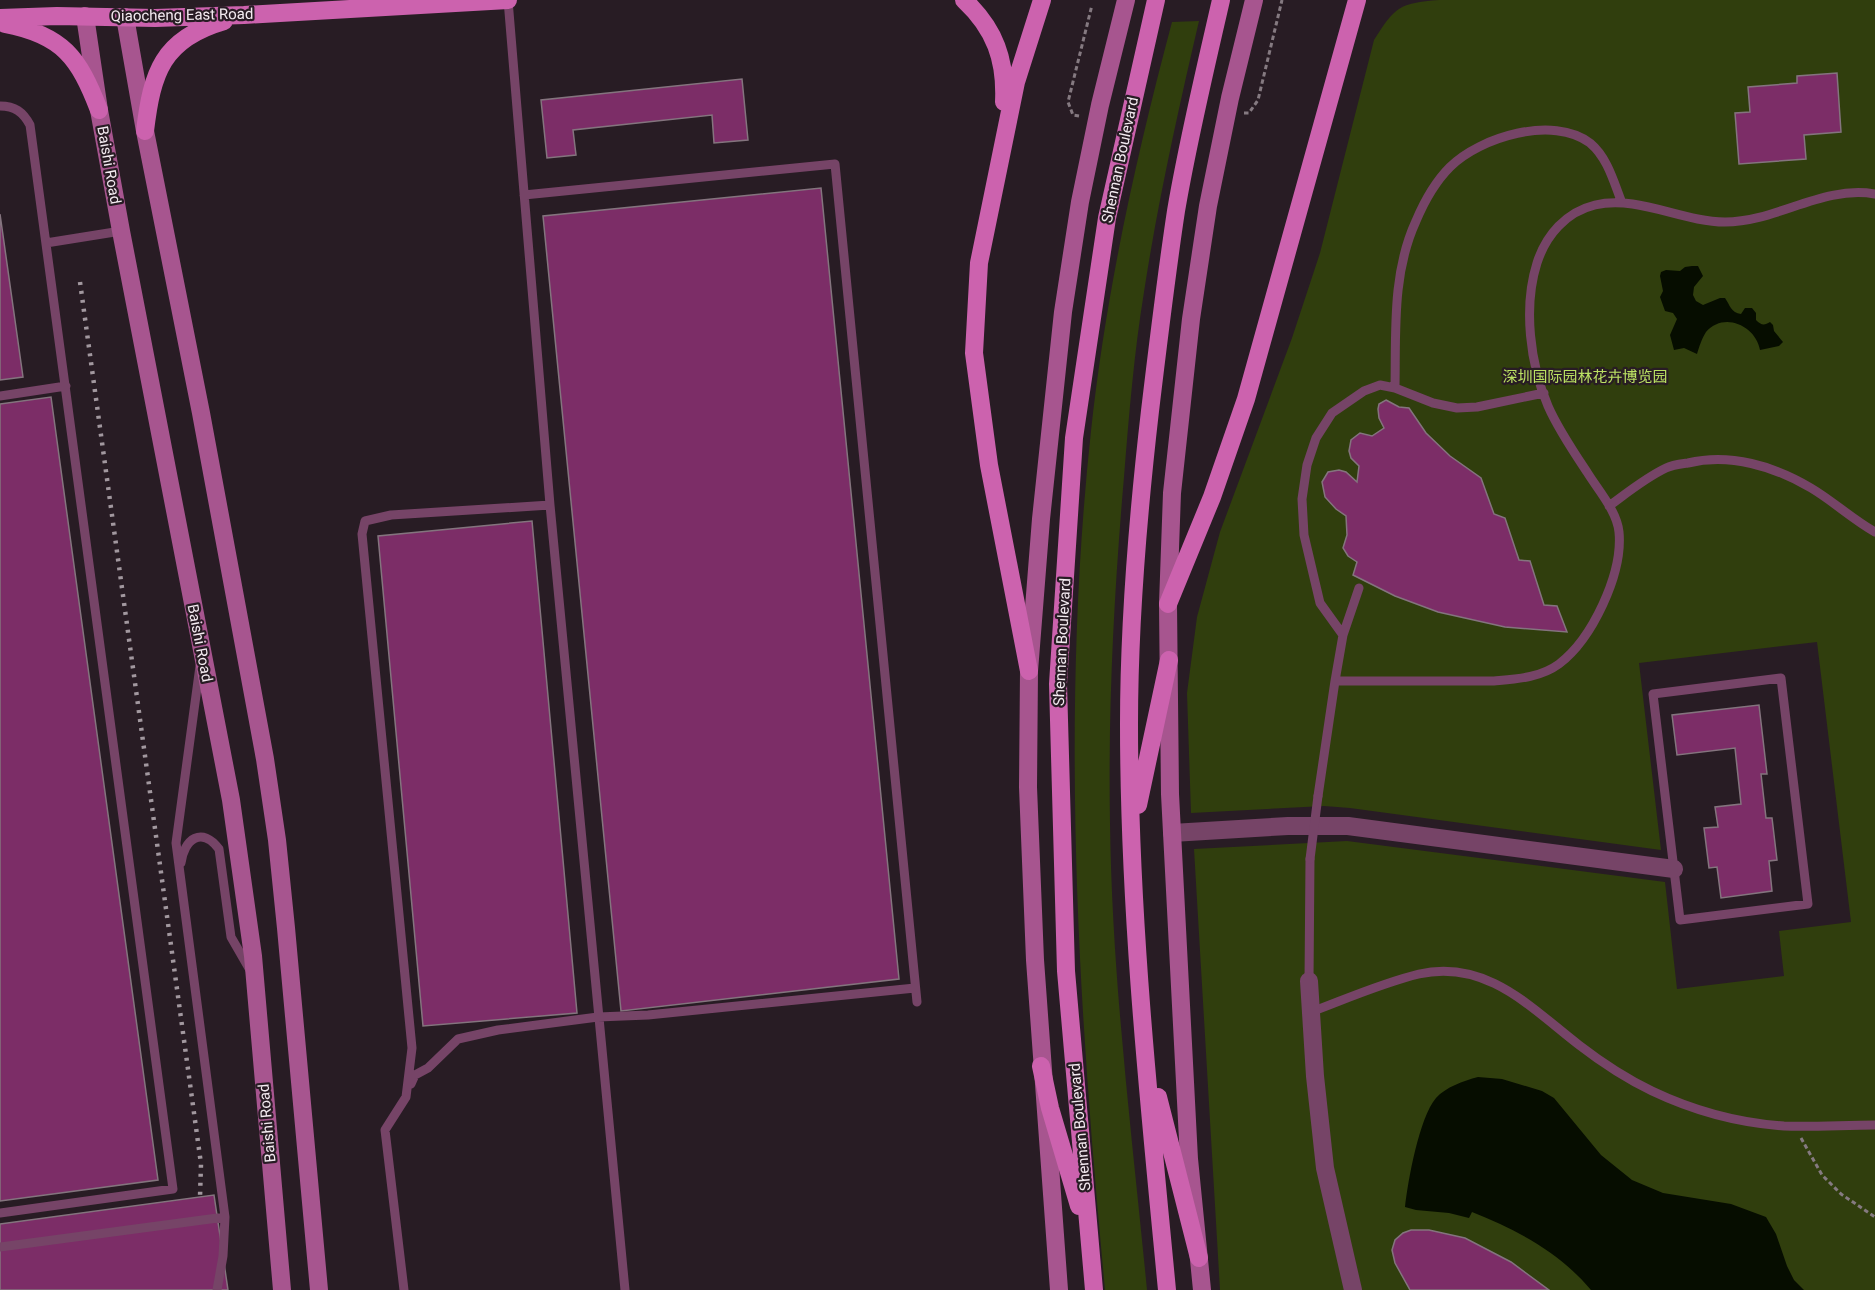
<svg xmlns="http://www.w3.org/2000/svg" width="1875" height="1290" font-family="Roboto,'Noto Sans SC',sans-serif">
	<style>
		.green { fill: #303e0d }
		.water { fill: #060d00 }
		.building { fill: #7c2d67; stroke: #84747e; stroke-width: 1.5 }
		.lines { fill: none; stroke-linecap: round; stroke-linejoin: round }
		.path { stroke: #857a81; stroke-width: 3; stroke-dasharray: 4.5 3; stroke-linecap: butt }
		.lane { stroke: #764467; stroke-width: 9 }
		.street { stroke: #764467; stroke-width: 18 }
		.secondary { stroke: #a7558f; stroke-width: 18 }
		.primary { stroke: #cc62ae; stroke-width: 18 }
		.rail { stroke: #a2989f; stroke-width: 4.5; stroke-dasharray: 3 6; stroke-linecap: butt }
		.lane-bridge { stroke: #764467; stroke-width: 9 }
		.labels { text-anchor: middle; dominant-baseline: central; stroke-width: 4.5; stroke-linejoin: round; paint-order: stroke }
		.street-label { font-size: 15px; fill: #f3eaf0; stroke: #281c24 }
		.park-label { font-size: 15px; fill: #bbe163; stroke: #281c24 }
	</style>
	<rect width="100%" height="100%" fill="#281c24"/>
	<!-- green -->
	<path class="green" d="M1439 0H1875V1290H1220L1194 849 1347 841 1665 882 1677 989 1784 976 1779 931 1851 922 1817 642 1639 663 1661 850 1350 808 1324 806 1191 813 1187 693 1197 617 1220 532 1292 338 1320 253 1374 40C1395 7 1399 3 1439 0Z
		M1199 21C1178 111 1158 201 1144 292 1134 353 1129 415 1124 477 1114 592 1108 707 1110 823 1112 979 1132 1135 1147 1290H1105C1078 1004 1060 717 1091 431 1106 292 1136 157 1172 22Z"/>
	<!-- water -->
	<path class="water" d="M1692 266H1698L1703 276 1694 287 1693 295 1696 301 1703 305 1720 298H1725C1730 305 1731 313 1741 314L1745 308H1752L1756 313V320C1761 325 1764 326 1770 322L1773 325 1774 331 1783 342 1779 346 1760 350C1756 326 1724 311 1706 332 1702 338 1699 347 1697 354L1684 348 1674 350 1670 335 1677 319 1673 313 1665 311 1660 297 1663 291 1660 276 1661 272 1666 270 1680 271 1685 267Z
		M1478 1077 1502 1079 1542 1091 1554 1098 1601 1155 1632 1180 1663 1193 1731 1204 1766 1217 1776 1234 1787 1266 1794 1280 1804 1290H1591C1559 1252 1517 1230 1472 1212L1469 1218 1449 1213 1416 1210 1405 1207C1408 1181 1419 1118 1436 1098 1446 1087 1463 1081 1478 1077Z"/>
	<!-- building -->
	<path class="building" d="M1837 73 1841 132 1804 135 1806 159 1739 164 1735 113 1750 112 1748 87 1797 83V76Z
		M742 79 748 140 714 143 712 115 573 130 576 155 547 158 541 100Z
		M821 188 899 979 621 1011 543 216Z
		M0 214 23 377 0 380Z
		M51 397 158 1180 0 1201V404Z
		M1386 400 1399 407 1409 408 1426 433 1450 456 1481 478 1494 514 1505 518 1519 560 1530 561 1544 605 1557 606 1567 632 1505 627 1438 612 1395 596 1353 575 1357 562 1348 556 1343 548 1347 535 1346 516 1336 509 1325 497 1322 482 1328 472 1339 470 1346 472 1357 482 1359 466 1351 458 1349 451 1351 440 1360 433 1372 436 1384 428 1379 418 1378 409 1379 404Z
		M532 521 577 1013 423 1026 378 536Z
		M1759 705 1767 774H1761L1766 818H1772L1777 860 1769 861 1772 891 1721 898 1717 867 1709 868 1704 828 1718 827 1715 807 1741 804 1735 748 1677 755 1672 715Z
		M214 1195 228 1290H0V1224Z
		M1411 1230H1429L1465 1238 1511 1262 1549 1290H1410L1395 1263 1392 1250 1395 1240 1403 1233Z"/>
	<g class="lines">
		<!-- path -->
		<path class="path" d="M1244 113H1249L1258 100 1282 0
			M1079 116 1073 115 1068 102 1092 5
			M1801 1138 1822 1175 1841 1194 1875 1217"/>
		<!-- lane -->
		<path class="lane" d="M508 0 550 505 625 1290
			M0 106C15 106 23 112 30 125L173 1189 0 1213
			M524 195 835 164 917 1002
			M46 243 121 231
			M1395 388C1396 331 1392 273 1416 221 1424 202 1436 181 1450 167 1480 137 1553 115 1590 143 1608 158 1614 183 1622 203
			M0 396 66 386
			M1609 506C1627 493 1645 478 1666 468 1672 465 1681 464 1688 463 1730 453 1774 466 1811 488 1833 501 1852 519 1875 532
			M1343 635 1320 603 1304 535 1302 499 1307 465 1316 438 1332 413 1364 391 1380 385 1395 388 1433 403 1457 408 1477 407 1544 393
			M200 666 176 843 225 1217 223 1256 217 1290
			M1781 678 1808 904 1680 920 1653 694Z
			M1335 681H1494C1516 679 1540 678 1559 664 1592 639 1623 574 1619 532 1617 511 1598 490 1587 472 1573 451 1558 429 1548 406 1530 364 1523 307 1537 263 1546 235 1566 212 1595 205 1638 195 1682 222 1725 222 1777 222 1822 185 1875 194
			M1318 796 1335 681 1343 635 1359 588
			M181 863C184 839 202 826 219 849L231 937 250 970
			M1309 981 1310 859
			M1311 1012C1346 999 1382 983 1419 974 1487 959 1531 1008 1579 1045 1601 1062 1627 1079 1652 1091 1692 1110 1739 1123 1784 1126 1814 1127 1845 1125 1875 1125
			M411 1084 415 1075 428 1068 458 1039 498 1030 598 1017 648 1015 915 988
			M0 1247 225 1217
			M404 1290 385 1130 406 1097 412 1048 362 534 365 521 391 515 550 505"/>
		<!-- street -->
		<path class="street" d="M1172 833 1288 826H1348L1674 869
			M1309 981 1315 1076 1325 1168 1353 1290"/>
		<!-- secondary -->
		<path class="secondary" d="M85 16 99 110 121 231 231 800 253 956 282 1290
			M125 17 145 131 201 413 265 759 277 840 286 928 319 1290
			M1059 1290 1035 960 1028 787 1029 671 1041 519 1063 312 1080 202 1100 105 1126 0
			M1202 1290 1189 1159 1170 794 1168 604 1172 493 1191 319 1208 206 1230 98 1254 0"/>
		<!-- primary -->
		<path class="primary" d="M964 0C995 29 1006 60 1004 102
			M0 18 57 16 155 18 244 15 508 0
			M5 24C63 35 79 58 99 110
			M145 131C152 73 162 39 224 21
			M1168 604 1212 497 1246 399 1357 0
			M1029 671 989 465 974 353 979 263 1016 82 1042 0
			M1138 805 1169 660
			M1041 1066 1050 1108 1079 1206
			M1158 1097 1199 1258
			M1094 1290 1066 971 1058 684 1074 438 1107 218 1156 0
			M1167 1290C1149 1102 1129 913 1129 724 1129 619 1138 515 1150 411 1158 344 1166 277 1176 211 1188 140 1205 70 1221 0"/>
		<!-- rail -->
		<path class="rail" d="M80 282 201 1164 200 1197"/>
		<!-- lane-bridge -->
		<path class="lane-bridge" d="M1310 859 1318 796"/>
	</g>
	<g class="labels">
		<!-- street labels -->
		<g class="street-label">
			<text transform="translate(182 15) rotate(-1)">Qiaocheng East Road</text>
			<text transform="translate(1120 160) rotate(-78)">Shennan Boulevard</text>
			<text transform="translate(109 165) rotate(80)">Baishi Road</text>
			<text transform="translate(1062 642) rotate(-87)">Shennan Boulevard</text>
			<text transform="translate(200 643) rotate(79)">Baishi Road</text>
			<text transform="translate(267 1123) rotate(-95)">Baishi Road</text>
			<text transform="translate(1080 1127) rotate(-95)">Shennan Boulevard</text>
		</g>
		<!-- park labels -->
		<g class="park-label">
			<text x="1585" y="377">深圳国际园林花卉博览园</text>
		</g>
	</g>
</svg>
